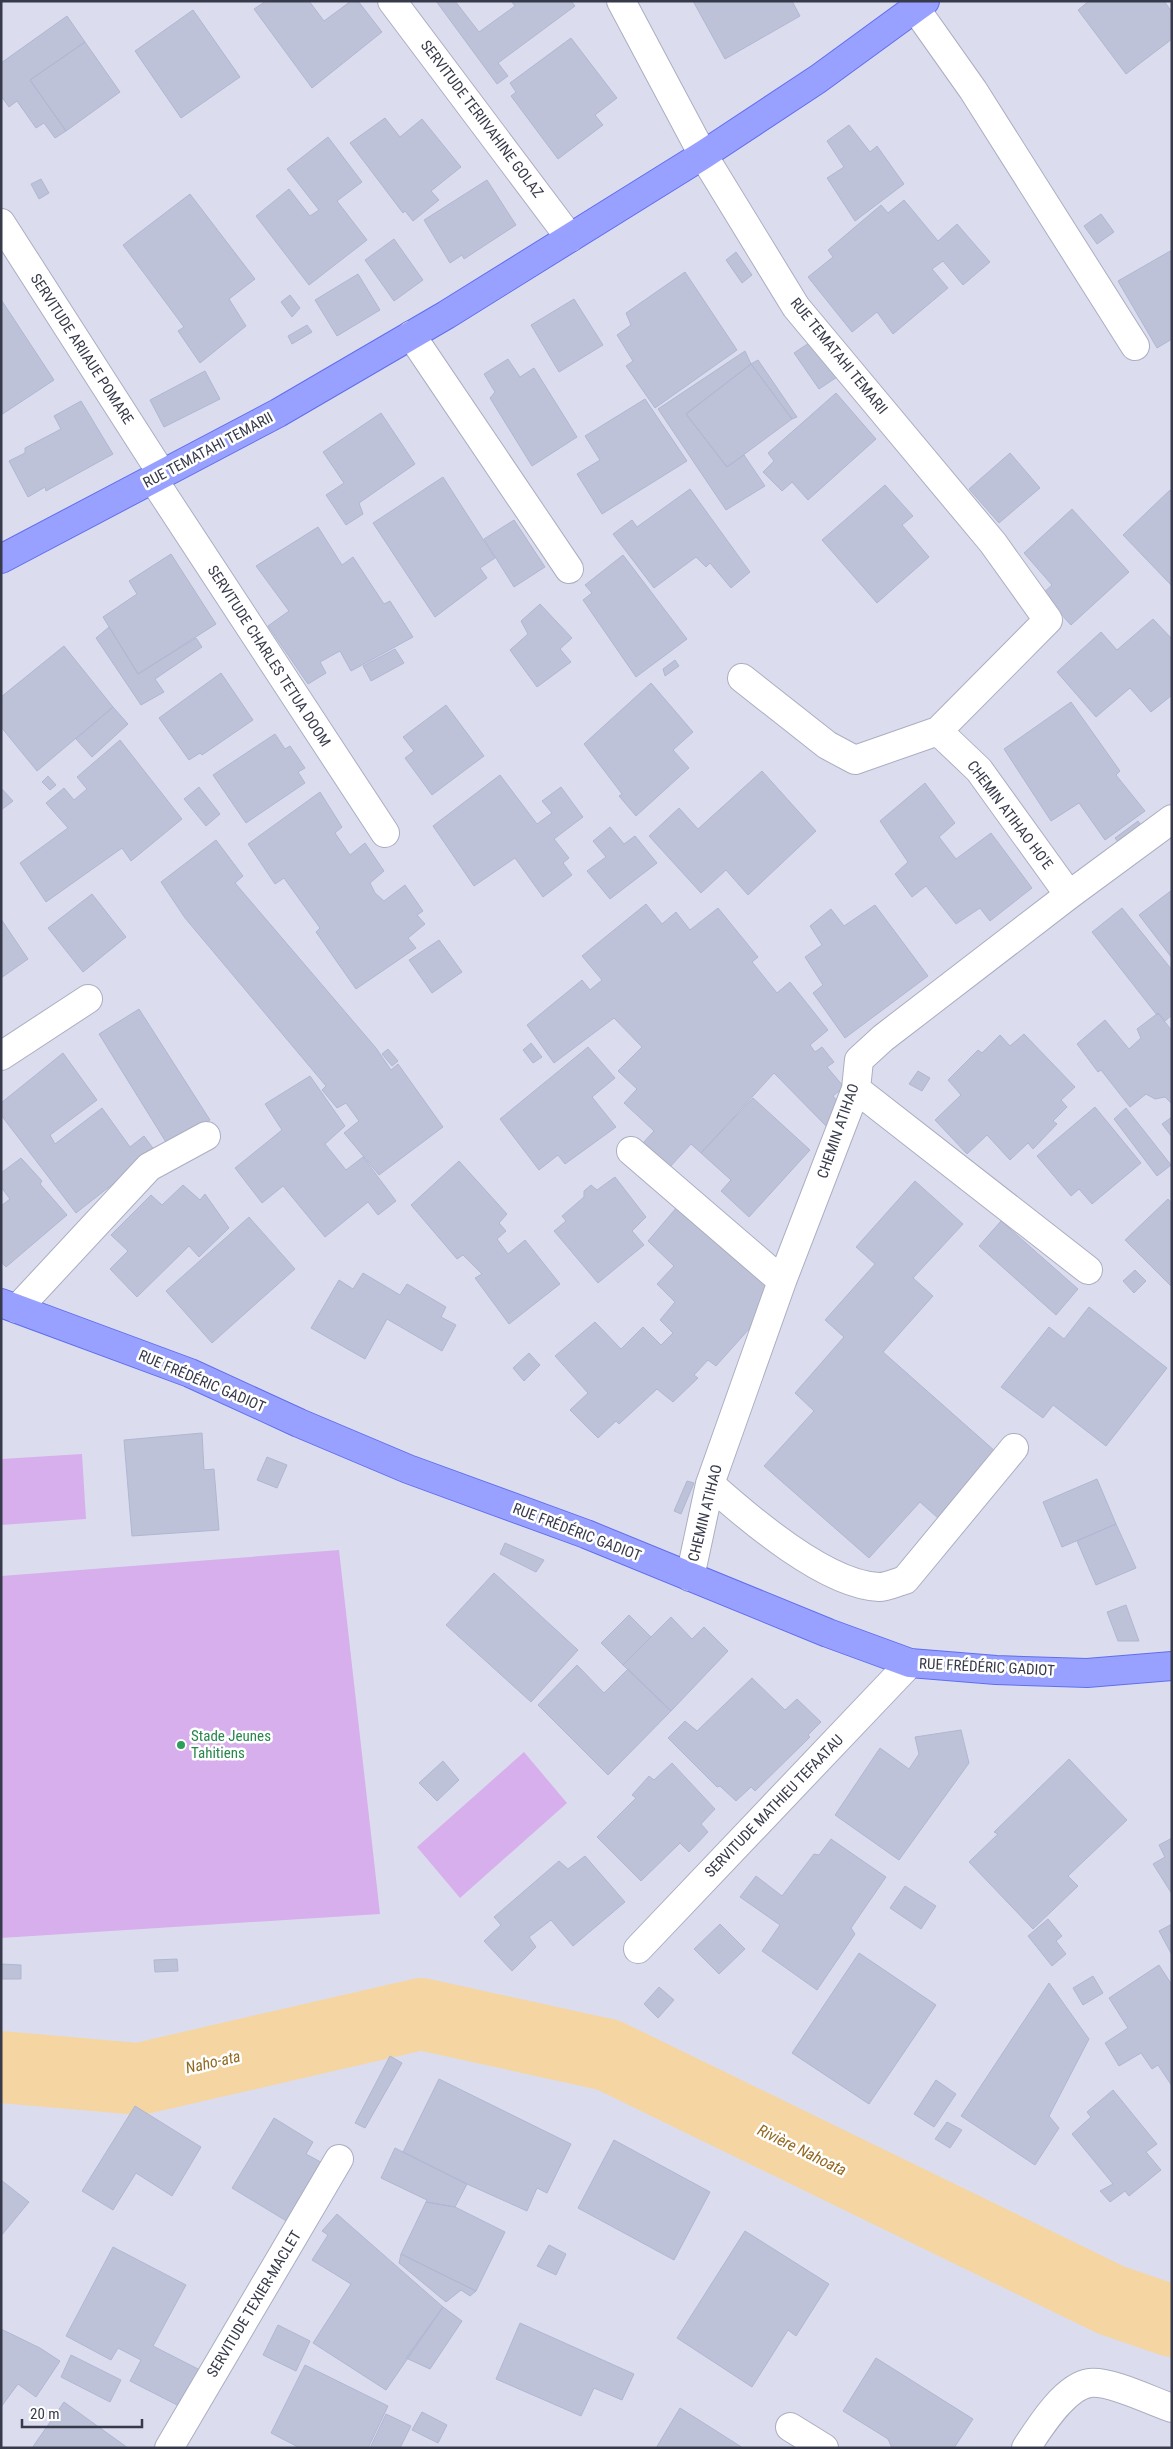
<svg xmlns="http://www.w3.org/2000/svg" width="1173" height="2449" font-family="'Roboto Condensed',sans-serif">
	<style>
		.residential { fill: #dbddee }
		.green { fill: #d7afec }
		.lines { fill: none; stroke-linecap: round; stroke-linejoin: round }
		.river { stroke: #f5d5a2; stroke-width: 72 }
		.building { fill: #bdc2d8; stroke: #b0b7d3 }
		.minor-casing { stroke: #abaec2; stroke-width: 30 }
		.major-casing { stroke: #616eec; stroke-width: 30 }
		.minor { stroke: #fff; stroke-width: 28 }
		.major { stroke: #98a1ff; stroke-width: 28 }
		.leisure-dot { fill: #2e9e5b; stroke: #fff; stroke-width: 2 }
		.labels { text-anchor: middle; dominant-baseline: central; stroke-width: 5; stroke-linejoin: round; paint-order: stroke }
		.street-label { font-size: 15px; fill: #373a4a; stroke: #fff }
		.leisure-label { font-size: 15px; fill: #27864d; stroke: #fff; text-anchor: start }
		.water-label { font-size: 16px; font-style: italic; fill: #936922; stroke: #fff }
	</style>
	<rect width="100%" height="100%" fill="#e9eaf5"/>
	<!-- residential -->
	<path class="residential" d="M1 1H1172V2448H1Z"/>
	<!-- green -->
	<path class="green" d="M82 1454 86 1519 1 1525V1459Z
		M339 1550 380 1914 1 1938V1576Z
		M524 1752 567 1803 460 1898 417 1847Z"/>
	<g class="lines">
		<!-- river -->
		<path class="river" d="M1 2067 139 2079 421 2014 608 2055 1111 2300 1172 2321"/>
	</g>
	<!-- building -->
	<path class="building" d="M266 1H309L324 21 351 1H358L382 32 312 88 254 9Z
		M436 1H455L479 32 515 6 511 1H571L575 6 498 63 508 76 497 84Z
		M693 1H792L800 16 725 59Z
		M1089 1H1164L1172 12V39L1126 74 1078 10Z
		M193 10 240 77 181 118 135 51Z
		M67 16 85 42 30 80 66 131 55 138 44 123 36 128 17 101 9 107 1 96V63Z
		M571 38 617 98 595 115 603 125 558 159 511 96 516 92 510 83Z
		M85 42 120 92 66 131 30 80Z
		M385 118 400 137 422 119 461 167 431 191 439 200 413 221 405 211 403 213 350 143Z
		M849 125 870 152 877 146 904 184 855 221 827 178 844 167 827 141Z
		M328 137 362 182 337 201 367 240 309 285 256 216 289 189 310 216 319 210 287 169Z
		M41 179 49 193 39 199 31 184Z
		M487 180 516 225 464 259 462 255 450 263 424 220Z
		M190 194 255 279 229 299 246 326 200 363 178 331 184 327 123 245Z
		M904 200 938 241 957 224 990 262 963 285 943 261 932 269 948 288 893 334 877 312 852 332 808 277 833 257 828 250 881 205 888 213Z
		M1101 214 1114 232 1097 244 1084 226Z
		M394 239 423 280 394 301 365 260Z
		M1172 250V339L1157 348 1118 281Z
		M736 252 752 275 742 283 726 260Z
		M685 272 737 350 655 408 626 366 633 361 617 335 631 325 626 313Z
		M358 274 380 310 337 336 315 300Z
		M290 295 300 308 292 317 281 302Z
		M574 299 603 345 559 372 531 325Z
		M2 301 54 380 1 415V302Z
		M307 325 312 332 292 344 288 336Z
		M812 341 837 377 819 389 794 353Z
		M745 351 751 364 686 414 727 467 744 455 765 486 726 510 658 409Z
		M508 359 520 377 534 368 577 437 532 466 490 398 495 392 484 374Z
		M758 360 797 417 792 419 751 364Z
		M751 364 792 419 727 467 686 414Z
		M205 371 220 399 164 427 150 400Z
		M836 393 876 439 808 500 792 482 782 491 763 472 774 461 768 453Z
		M645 399 687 461 602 514 577 474 600 460 585 436Z
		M81 401 113 454 46 491 45 487 28 497 9 461 25 453V448L61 429 54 416Z
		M381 413 415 464 359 503 363 514 346 525 326 495 344 483 323 452Z
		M1010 453 1040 488 999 523 969 489Z
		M443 477 495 558 480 568 487 578 435 617 373 523Z
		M885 485 913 516 902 525 929 557 877 603 822 540Z
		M690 489 750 572 731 588 710 563 706 567 696 557 654 588 613 534 632 520 637 527Z
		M1170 490 1172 492V586L1123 535Z
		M1072 509 1129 572 1071 625 1042 594 1052 585 1024 553Z
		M514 520 545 567 514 587 484 539Z
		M318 527 342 565 353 557 384 604 390 601 413 637 351 671 340 651 320 662 326 673 308 684 268 626 289 611 256 566Z
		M171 554 216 624 138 674 103 617 137 594 129 581Z
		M623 555 687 639 636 677 583 600 592 593 585 585Z
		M540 604 572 638 560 649 571 662 537 687 510 650 528 634 521 621Z
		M1153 619 1172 639V695L1151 712 1130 688 1096 717 1057 672 1101 632 1117 650Z
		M109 627 138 674 196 638 202 647 155 679 164 692 141 705 96 638Z
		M64 646 113 707 37 771 1 727V697Z
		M395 649 404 663 371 681 363 666Z
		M675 660 679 666 665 676 663 669Z
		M221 673 253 720 202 755 200 753 189 760 159 718Z
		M651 683 693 732 673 750 689 768 636 816 619 796 622 794 584 744Z
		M1071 702 1120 771 1116 775 1145 811 1105 840 1079 803 1051 821 1004 749Z
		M446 705 484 756 432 795 405 758 414 751 403 737Z
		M113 707 128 724 92 757 76 739Z
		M275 734 285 749 290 746 305 768 298 772 305 783 246 823 213 775Z
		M120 740 182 819 131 861 122 848 46 902 20 863 68 828 46 803 64 788 74 800 87 789 77 777Z
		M762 771 816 831 748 895 726 870 701 893 649 836 679 808 698 829Z
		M500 775 537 824 552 813 542 801 561 787 583 817 554 839 569 858 563 863 572 875 543 897 515 858 474 886 433 826Z
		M48 776 56 785 50 790 42 782Z
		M925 783 955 823 939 837 956 859 991 833 1032 888 990 921 980 908 956 924 926 886 912 897 895 874 908 862 880 821Z
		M199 787 220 814 206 826 184 799Z
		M1 788 13 801 1 810Z
		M320 792 342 827 335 833 350 855 365 843 384 871 370 883 375 893 384 901 405 885 423 911 417 915 425 924 408 938 416 948 356 989 316 932 320 928 284 878 275 884 248 844Z
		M1138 821 1145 830 1122 847 1115 838Z
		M610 827 624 844 635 836 657 863 610 899 587 871 606 857 593 841Z
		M216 840 243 876 235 883 376 1048 391 1070 398 1064 443 1127 379 1175 344 1133 359 1121 346 1103 337 1108 322 1090 326 1086 185 918 161 882Z
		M1172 890V958L1139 915Z
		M92 894 126 937 83 972 48 928Z
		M646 904 662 924 676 912 690 930 718 908 758 957 752 962 777 993 790 982 828 1030 810 1045 815 1052 822 1047 834 1062 827 1067 844 1087 833 1096 846 1112 827 1127 774 1073 701 1153 691 1144 669 1168 642 1144 654 1131 624 1103 637 1089 618 1071 642 1047 614 1018 554 1063 527 1025 582 980 590 990 602 980 582 956Z
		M875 905 928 976 845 1038 813 993 823 985 805 957 822 945 810 926 831 909 844 926Z
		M1122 908 1172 970V1015L1165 1021 1158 1013 1157 1015 1092 932Z
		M1 919 28 959 1 978Z
		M439 940 462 972 432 993 409 960Z
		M139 1009 210 1120 169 1147 99 1034Z
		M1158 1013 1172 1031V1104L1165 1097 1155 1099 1146 1094 1130 1107 1101 1070 1098 1072 1077 1044 1105 1020 1129 1049 1141 1038 1137 1029Z
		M1024 1034 1075 1087 1061 1100 1067 1107 1053 1121 1057 1124 1033 1149 1028 1143 1010 1160 987 1135 967 1154 935 1120 961 1095 948 1080 978 1050 982 1053 1000 1035 1010 1046Z
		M531 1043 542 1057 533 1063 523 1050Z
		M588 1047 615 1078 592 1097 616 1127 565 1164 558 1155 539 1170 500 1119Z
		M388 1049 398 1061 392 1066 382 1054Z
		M63 1053 97 1100 50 1135 55 1144 102 1108 130 1147 144 1136 155 1151 76 1213 1 1115V1103Z
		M918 1071 930 1078 922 1091 909 1084Z
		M310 1076 345 1126 325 1144 346 1170 363 1157 396 1201 378 1215 368 1202 325 1237 283 1186 262 1203 235 1168 282 1130 265 1104Z
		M753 1098 810 1150 749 1217 721 1191 731 1180 701 1153Z
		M1095 1107 1141 1163 1092 1204 1079 1189 1071 1196 1037 1156Z
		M1126 1108 1171 1165 1157 1176 1114 1119Z
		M1172 1117V1137L1162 1124Z
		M21 1158 42 1181 40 1184 67 1215 6 1267 1 1262V1206L10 1199 1 1187V1173Z
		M459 1161 507 1214 499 1223 506 1231 497 1239 508 1254 525 1240 560 1284 509 1324 475 1278 482 1274 463 1255 457 1259 411 1205Z
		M615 1177 646 1217 632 1231 644 1245 598 1283 554 1231 566 1221 562 1216 584 1197V1191L591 1185 597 1190Z
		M915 1181 963 1224 913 1278 933 1296 883 1352 996 1452 938 1518 920 1502 869 1558 764 1466 814 1411 795 1393 844 1337 825 1320 875 1264 856 1247Z
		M183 1185 200 1200 205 1194 229 1228 199 1257 189 1246 137 1297 110 1269 128 1251 111 1235 151 1195 162 1205Z
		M1168 1199 1172 1203V1287L1125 1240Z
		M677 1207 772 1286 758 1319 716 1366 708 1360 694 1375 698 1378 673 1402 657 1389 619 1424 616 1421 598 1438 570 1410 588 1393 555 1356 595 1322 621 1349 643 1327 661 1345 673 1333 660 1320 675 1302 657 1284 674 1266 648 1241Z
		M249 1217 295 1269 212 1343 166 1291Z
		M1001 1221 1078 1289 1056 1315 979 1246Z
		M1135 1270 1146 1281 1134 1293 1123 1281Z
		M363 1273 400 1295 407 1284 446 1307 441 1317 456 1325 442 1351 387 1319 365 1359 311 1328 339 1280 353 1289Z
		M1089 1307 1167 1368 1106 1446 1053 1405 1043 1418 1001 1387 1049 1327 1064 1339Z
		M529 1353 540 1365 524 1381 513 1368Z
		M202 1433 204 1470 214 1469 219 1530 132 1536 124 1440Z
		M267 1457 287 1465 277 1488 257 1480Z
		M1097 1479 1116 1524 1062 1547 1043 1502Z
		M687 1481 694 1483 681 1514 674 1511Z
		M1116 1524 1136 1568 1096 1585 1077 1541Z
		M505 1543 544 1560 536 1572 500 1554Z
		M494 1573 578 1650 531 1702 446 1625Z
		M1126 1605 1139 1641H1118L1107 1612Z
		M629 1615 651 1637 623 1665 601 1643Z
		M671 1617 692 1639 704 1627 728 1651 671 1711 623 1665Z
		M577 1665 604 1693 628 1669 671 1711 608 1775 538 1705Z
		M752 1678 785 1710 797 1699 821 1722 808 1735 810 1737 755 1791 751 1787 736 1801 720 1786 717 1787 668 1738 685 1721 697 1731Z
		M961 1730 969 1763 899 1860 835 1815 880 1748 909 1769 919 1754 915 1737Z
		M1069 1759 1127 1820 1068 1876 1078 1886 1033 1929 969 1862 998 1834 994 1832Z
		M443 1761 459 1780 437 1801 419 1783Z
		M672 1763 715 1809 701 1824 708 1832 689 1852 680 1843 641 1881 597 1837 636 1798 632 1795 649 1776 654 1780Z
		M1172 1838V1894L1153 1864 1165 1857 1159 1845Z
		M831 1839 886 1877 851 1928 855 1934 817 1990 762 1951 780 1925 740 1897 756 1876 782 1896 814 1854 819 1855Z
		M585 1856 625 1902 573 1946 551 1920 529 1937 536 1947 512 1971 484 1941 501 1925 494 1917 559 1861 568 1869Z
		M905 1886 936 1906 921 1929 890 1908Z
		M1048 1919 1062 1936 1056 1941 1066 1954 1052 1966 1028 1936Z
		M720 1924 745 1949 719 1974 694 1949Z
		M1172 1924V1955L1159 1931Z
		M859 1953 936 2005 869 2104 792 2053Z
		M177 1959 178 1971 155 1972 154 1960Z
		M1 1964 21 1965V1979H1Z
		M1159 1965 1172 1985V2086L1158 2065 1152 2069 1141 2053 1119 2066 1105 2043 1128 2028 1109 1998Z
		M1093 1976 1103 1993 1083 2005 1073 1988Z
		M1049 1983 1089 2039 1049 2116 1059 2128 1035 2165 961 2116Z
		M659 1987 674 2000 658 2018 644 2004Z
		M390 2056 402 2063 365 2128 355 2123Z
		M439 2079 571 2144 547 2193 537 2188 527 2211 467 2184 403 2152Z
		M936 2080 956 2094 934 2127 914 2114Z
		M1113 2090 1157 2144 1146 2152 1161 2170 1129 2196 1125 2191 1110 2202 1100 2191 1113 2184 1072 2134 1091 2117 1087 2112Z
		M135 2106 201 2147 172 2196 136 2173 113 2210 82 2191Z
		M274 2118 313 2142 306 2154 328 2166 293 2225 232 2188Z
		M947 2122 962 2130 950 2148 935 2139Z
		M614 2140 710 2192 674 2260 578 2208Z
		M395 2148 467 2184 455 2207 426 2202 427 2200 381 2178Z
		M1 2180 29 2202 1 2236Z
		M426 2202 455 2207 505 2232 476 2291 401 2254Z
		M337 2214 443 2307 386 2390 313 2343 351 2284 312 2260 328 2235 322 2231Z
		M745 2231 829 2284 796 2336 788 2330 752 2387 677 2338Z
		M549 2245 566 2254 556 2275 537 2266Z
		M113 2247 186 2285 153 2346 200 2370 181 2407 130 2381 141 2360 118 2348 111 2360 66 2336Z
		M401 2254 476 2291 470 2296 461 2290 446 2302 399 2263Z
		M443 2307 462 2321 430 2369 406 2358Z
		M520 2323 634 2374 622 2400 594 2388 581 2416 496 2379Z
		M278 2325 310 2341 296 2371 263 2355Z
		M1 2329 40 2348 60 2361 36 2397 18 2384 1 2407Z
		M71 2355 121 2380 110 2402 61 2377Z
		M876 2358 973 2419 954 2448H892L888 2439 843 2411Z
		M305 2365 388 2406 368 2448H300L271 2433Z
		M64 2402 128 2448H32Z
		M680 2408 743 2448H656Z
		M422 2412 447 2425 438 2443 412 2430Z
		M386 2414 411 2426 400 2448H370Z"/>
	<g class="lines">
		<defs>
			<path id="minor" d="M392 1 570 238
				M621 1 703 155 796 307 993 543 1048 620 938 731
				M915 8 973 90 1135 346
				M1 223 162 474
				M411 335 569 569
				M153 479 385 833
				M742 678 827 745 855 760 938 731 979 770 1069 895
				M1 1056 88 999
				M856 1089 1088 1270
				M631 1151 782 1281
				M17 1309 149 1167 206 1136
				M710 1484C748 1518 826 1585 879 1587 887 1587 897 1582 905 1580L1014 1448
				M690 1577 710 1484 782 1281 856 1089 859 1060 883 1038 1069 895 1172 819
				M638 1949 910 1663
				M790 2427 824 2448
				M169 2448 339 2159
				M1026 2448C1039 2428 1065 2386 1090 2383 1112 2381 1151 2401 1172 2408"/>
			<path id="major" d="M1 559 278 413 446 315 703 155 818 79 925 1
				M1 1303 190 1373 299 1423 408 1469 586 1534 828 1633 910 1663 996 1670 1087 1673 1172 1666"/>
		</defs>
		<!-- minor casing -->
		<use href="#minor" class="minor-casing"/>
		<!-- major casing -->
		<use href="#major" class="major-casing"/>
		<!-- minor -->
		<use href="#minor" class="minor"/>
		<!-- major -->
		<use href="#major" class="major"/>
	</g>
	<!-- markers -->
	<circle class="leisure-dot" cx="181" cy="1745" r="5"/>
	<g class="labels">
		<!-- street labels -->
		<g class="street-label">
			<text transform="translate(482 119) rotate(53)">SERVITUDE TERIIVAHINE GOLAZ</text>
			<text transform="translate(82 349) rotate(57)">SERVITUDE ARIIAUE POMARE</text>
			<text transform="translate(839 356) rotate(51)">RUE TEMATAHI TEMARII</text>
			<text transform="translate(208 450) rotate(-28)">RUE TEMATAHI TEMARII</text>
			<text transform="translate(269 656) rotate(57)">SERVITUDE CHARLES TETUA DOOM</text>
			<text transform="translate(1010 815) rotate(53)">CHEMIN ATIHAO HO'E</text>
			<text transform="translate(838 1131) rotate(-71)">CHEMIN ATIHAO</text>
			<text transform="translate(202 1381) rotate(23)">RUE FRÉDÉRIC GADIOT</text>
			<text transform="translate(705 1513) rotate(-76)">CHEMIN ATIHAO</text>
			<text transform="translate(577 1532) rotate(21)">RUE FRÉDÉRIC GADIOT</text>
			<text transform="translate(987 1667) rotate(3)">RUE FRÉDÉRIC GADIOT</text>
			<text transform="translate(774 1806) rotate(-46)">SERVITUDE MATHIEU TEFAATAU</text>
			<text transform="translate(254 2304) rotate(-59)">SERVITUDE TEXIER-MACLET</text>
		</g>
		<!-- leisure labels -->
		<g class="leisure-label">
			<text x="191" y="1736">Stade Jeunes<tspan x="191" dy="17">Tahitiens</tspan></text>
		</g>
		<!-- water labels -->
		<g class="water-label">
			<text transform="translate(213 2062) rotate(-13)">Naho-ata</text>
			<text transform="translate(802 2150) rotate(26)">Rivière Nahoata</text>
		</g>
	</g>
	<!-- border -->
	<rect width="1173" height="2449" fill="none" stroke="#373a4a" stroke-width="5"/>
	<!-- scale -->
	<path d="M22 2419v8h120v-8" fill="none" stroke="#373a4a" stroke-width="2.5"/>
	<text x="30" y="2419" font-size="15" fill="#373a4a" stroke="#ffffff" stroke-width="4" paint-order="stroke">20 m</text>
</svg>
